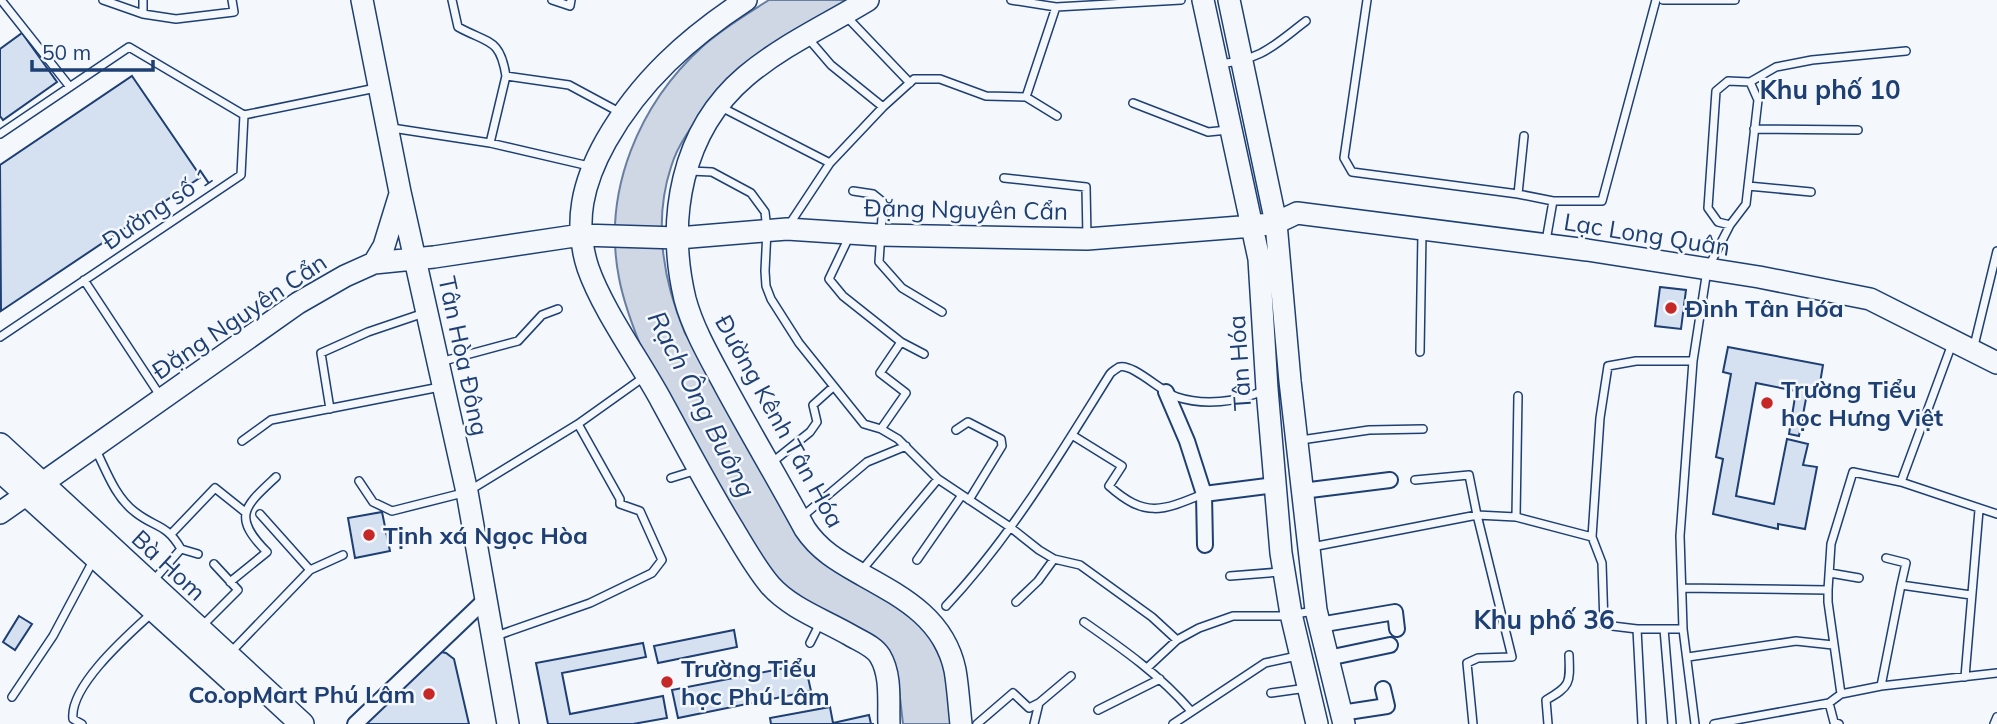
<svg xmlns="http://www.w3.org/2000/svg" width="1997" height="724" font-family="Mulish,sans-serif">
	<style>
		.water { fill: #cfd7e4; stroke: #687fa3; stroke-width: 2 }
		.building { fill: #d5e0f0; stroke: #1d3f73; stroke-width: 2 }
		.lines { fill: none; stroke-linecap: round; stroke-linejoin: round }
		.lane-casing { stroke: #1d3f73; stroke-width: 10 }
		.street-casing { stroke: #1d3f73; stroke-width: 18 }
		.secondary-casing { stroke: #1d3f73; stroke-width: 24 }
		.primary-casing { stroke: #1d3f73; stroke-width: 26 }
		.lane { stroke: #f4f7fb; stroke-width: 7 }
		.street { stroke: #f4f7fb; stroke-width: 14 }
		.secondary { stroke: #f4f7fb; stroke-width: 21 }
		.primary { stroke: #f4f7fb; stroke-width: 23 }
		.poi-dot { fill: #c62828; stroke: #f4f7fb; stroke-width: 2.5 }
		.labels { text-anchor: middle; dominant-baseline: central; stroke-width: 5; stroke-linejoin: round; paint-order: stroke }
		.street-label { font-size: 24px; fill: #1d3f73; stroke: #f4f7fb }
		.poi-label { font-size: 24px; font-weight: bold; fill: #1d3f73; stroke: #f4f7fb; text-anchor: start }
		.neighbourhood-label { font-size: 26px; font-weight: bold; fill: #1d3f73; stroke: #f4f7fb }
		.water-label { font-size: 26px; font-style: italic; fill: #1d3f73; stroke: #f4f7fb }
	</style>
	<rect width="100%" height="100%" fill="#f4f7fb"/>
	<!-- water -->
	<path class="water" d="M769 0H852L710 102C695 122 678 143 671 167 653 222 663 281 685 333L805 544 820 561 899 604 928 633 945 668 952 724H903L898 680 776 586 644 354C634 330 624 305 619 278 602 191 639 104 703 46 723 28 747 14 769 0Z"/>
	<!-- building -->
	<path class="building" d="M22 33 57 82 3 120 0 116V49Z
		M132 76 201 177 1 311 0 165Z
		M1660 287 1686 290 1681 329 1655 326Z
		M1728 347 1823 365 1819 389 1808 388 1799 436 1789 434 1796 391 1756 383 1736 496 1774 504 1787 439 1808 444 1803 465 1817 467 1805 529 1778 524V529L1713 514 1723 459 1716 457 1731 374 1723 372Z
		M382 512 390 551 355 558 348 518Z
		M19 616 32 624 15 650 3 642Z
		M734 630 737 647 658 663 654 646Z
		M643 643 646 657 562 673 570 714 663 696 667 718 633 724H548L536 663Z
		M441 652 446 653 454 659 469 724H365Z
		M805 664 811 691 678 718 672 690Z
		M830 707 833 723 869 715 871 724H874H771L770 718Z"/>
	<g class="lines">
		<defs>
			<path id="lane" d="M1 0 70 87
				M103 0 143 14 176 19 234 12 232 0
				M452 0 458 27C489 44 500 38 506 76
				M552 0 570 6 571 0
				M1011 0 1056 7 1181 0
				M1367 0 1344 158 1352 172 1518 194
				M1663 0H1735
				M143 14V0
				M845 15 910 83
				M807 37 831 65 883 107
				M1218 64C1262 60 1273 46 1306 21
				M1750 82 1776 67 1812 60 1906 51
				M1026 97 1056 7
				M1133 103 1208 132 1228 130
				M721 107 830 163
				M392 128 490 143 589 166
				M1754 129 1858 130
				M0 134 129 47 244 115
				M1524 136 1518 194 1553 201 1546 241
				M490 143 506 76 569 85 621 113
				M690 171 712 172 751 193 765 212 767 230 765 271 766 286 771 299 799 343 864 424 881 429 898 439 938 479 1010 527 1039 550 1054 559 1080 565 1152 617 1177 640
				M1004 178 1086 187 1087 238
				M1748 186 1811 192
				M853 191 873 194 883 202 879 262 902 288 942 312
				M1553 201H1602L1656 0
				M789 225 830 163 883 107 914 79H940L986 96 1026 97 1057 116
				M849 237 829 279 843 296 901 342 880 373 906 393 881 429
				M84 280 161 397
				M0 337 241 175 244 115 376 88
				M901 342 924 354
				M1952 344 1901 482 1997 514
				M1973 350 1997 251
				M1420 352 1422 233
				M440 362 518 341 542 315 558 309
				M330 409 321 353 368 332 424 313
				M956 430 968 422 1001 439 1002 446 969 500
				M1072 435 1122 466 1109 486C1145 518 1162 511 1203 494
				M1301 440 1369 430 1423 429
				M242 441 271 420 440 387
				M95 448C106 470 115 497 135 512 155 528 166 523 181 549L198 554
				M770 464 810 432 817 422 813 405 833 387
				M671 478 697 470
				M1415 480 1469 475 1477 515 1512 657 1478 658 1467 663 1473 724
				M359 481 373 502 392 511 467 492 578 424 644 377
				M260 514 310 570
				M803 516 867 462 906 446
				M1516 517 1518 396
				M172 533 215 488 245 512
				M1312 547 1477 515 1516 517 1592 537
				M1886 558 1906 563 1901 585 1971 595
				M917 560 962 495
				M862 570 938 479
				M1830 573 1859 578
				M1230 576 1280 572
				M152 582 181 549
				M230 582 267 552C231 516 245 506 276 477
				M1682 588 1828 590
				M1016 602 1038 581 1054 559
				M946 606C1011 537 1060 454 1110 374 1110 373 1118 368 1119 367 1133 363 1161 392 1177 397 1204 406 1237 402 1263 391
				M1084 622C1123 649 1160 675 1191 711
				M201 627 238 590 214 564
				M1637 629 1642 724
				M1664 629 1672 724
				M1683 629H1637L1604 625 1602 563 1592 537 1600 418 1608 366 1636 361H1693
				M496 636 590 603 652 573 662 560 640 511 620 504V499L578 424
				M810 643 820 623
				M231 652 310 570 343 555
				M1688 657 1796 641 1833 645
				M1147 668 1177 640 1199 628 1233 616H1280L1315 611
				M1965 677 1979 510
				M1881 686 1901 585
				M1271 693 1307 688
				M1841 694 1828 602V590L1831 544 1853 472 1901 482
				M12 697 53 636 94 559
				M1829 703 1834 722 1839 724
				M1098 710 1160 679
				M82 724 73 719C69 686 129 634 152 613
				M977 724 1013 693 1029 708 1039 703
				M1034 724 1039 703 1071 676
				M1173 724 1265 663 1297 656
				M1548 724 1546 700C1571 686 1570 683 1569 655
				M1695 724 1683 629 1680 536 1693 361 1707 270 1730 225 1746 204 1758 100 1750 82 1728 81 1716 91 1708 208 1718 222 1730 225
				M1714 724 1829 703 1841 694 1881 686 1997 673
				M1994 724 1997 717"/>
			<path id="street" d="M1166 392 1187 441 1204 494 1205 545
				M1302 491 1390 480
				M1204 494 1275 485
				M1319 625 1395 612 1397 629
				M1328 658 1390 645
				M1341 713 1387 706 1383 689
				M355 724 485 600"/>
			<path id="secondary" d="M362 0 400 192 467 492 508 724
				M746 0C688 38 640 81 606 141 583 182 573 222 588 268 603 311 640 361 662 402 685 444 707 486 732 527 744 547 755 567 770 585 790 608 824 620 850 635 860 641 874 646 880 656 892 676 888 703 889 724
				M868 0C827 25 783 45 746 76 681 131 666 219 685 299 693 329 710 358 725 386 751 434 779 481 805 529 819 550 838 561 859 573 902 597 944 618 955 670 958 687 959 706 961 724
				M1203 0 1259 259 1267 389 1281 553 1291 614 1317 724
				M1229 0 1276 223 1290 381 1316 610 1344 724
				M374 263 384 246 400 194
				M0 513 298 303 345 276 374 263 434 257 581 235 678 238 787 229 879 235 1087 239 1253 226 1276 223 1297 213 1587 250 1759 277 1870 299 1997 363"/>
			<path id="primary" d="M0 445 302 724
				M0 470 236 684"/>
		</defs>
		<!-- lane casing -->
		<use href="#lane" class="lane-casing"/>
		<!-- street casing -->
		<use href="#street" class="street-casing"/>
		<!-- secondary casing -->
		<use href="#secondary" class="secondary-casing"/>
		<!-- primary casing -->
		<use href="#primary" class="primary-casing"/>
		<!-- lane -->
		<use href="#lane" class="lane"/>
		<!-- street -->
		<use href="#street" class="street"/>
		<!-- secondary -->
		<use href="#secondary" class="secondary"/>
		<!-- primary -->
		<use href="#primary" class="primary"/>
	</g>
	<!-- markers -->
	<g class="poi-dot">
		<circle cx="1671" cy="308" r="7"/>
		<circle cx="1767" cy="403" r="7"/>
		<circle cx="369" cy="535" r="7"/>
		<circle cx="667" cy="682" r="7"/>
		<circle cx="429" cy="694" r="7"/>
	</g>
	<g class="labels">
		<!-- street labels -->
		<g class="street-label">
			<text transform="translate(157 208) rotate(-34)">Đường số 1</text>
			<text transform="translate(966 209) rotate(1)">Đặng Nguyên Cẩn</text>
			<text transform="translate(1647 234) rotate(9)">Lạc Long Quân</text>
			<text transform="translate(239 316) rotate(-34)">Đặng Nguyên Cẩn</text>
			<text transform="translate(464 356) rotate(78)">Tân Hòa Đông</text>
			<text transform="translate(1239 363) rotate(-94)">Tân Hóa</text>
			<text transform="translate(780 421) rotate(61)">Đường Kênh Tân Hóa</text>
			<text transform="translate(169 565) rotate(43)">Bà Hom</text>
		</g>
		<!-- poi labels -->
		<g class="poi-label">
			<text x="1685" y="308">Đình Tân Hóa</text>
			<text x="1781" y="389">Trường Tiểu<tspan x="1781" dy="28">học Hưng Việt</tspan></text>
			<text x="383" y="535">Tịnh xá Ngọc Hòa</text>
			<text x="681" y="668">Trường Tiểu<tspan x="681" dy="28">học Phú Lâm</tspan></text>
			<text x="415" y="694" text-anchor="end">Co.opMart Phú Lâm</text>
		</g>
		<!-- neighbourhood labels -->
		<g class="neighbourhood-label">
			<text x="1830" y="89">Khu phố 10</text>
			<text x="1544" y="619">Khu phố 36</text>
		</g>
		<!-- water labels -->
		<g class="water-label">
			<text transform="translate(702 404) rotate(63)">Rạch Ông Buông</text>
		</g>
	</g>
	<!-- scale -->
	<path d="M32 60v10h121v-10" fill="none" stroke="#1d3f73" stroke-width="3.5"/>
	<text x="42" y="60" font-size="21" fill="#1d3f73" stroke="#f4f7fb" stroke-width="5" paint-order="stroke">50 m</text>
</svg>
